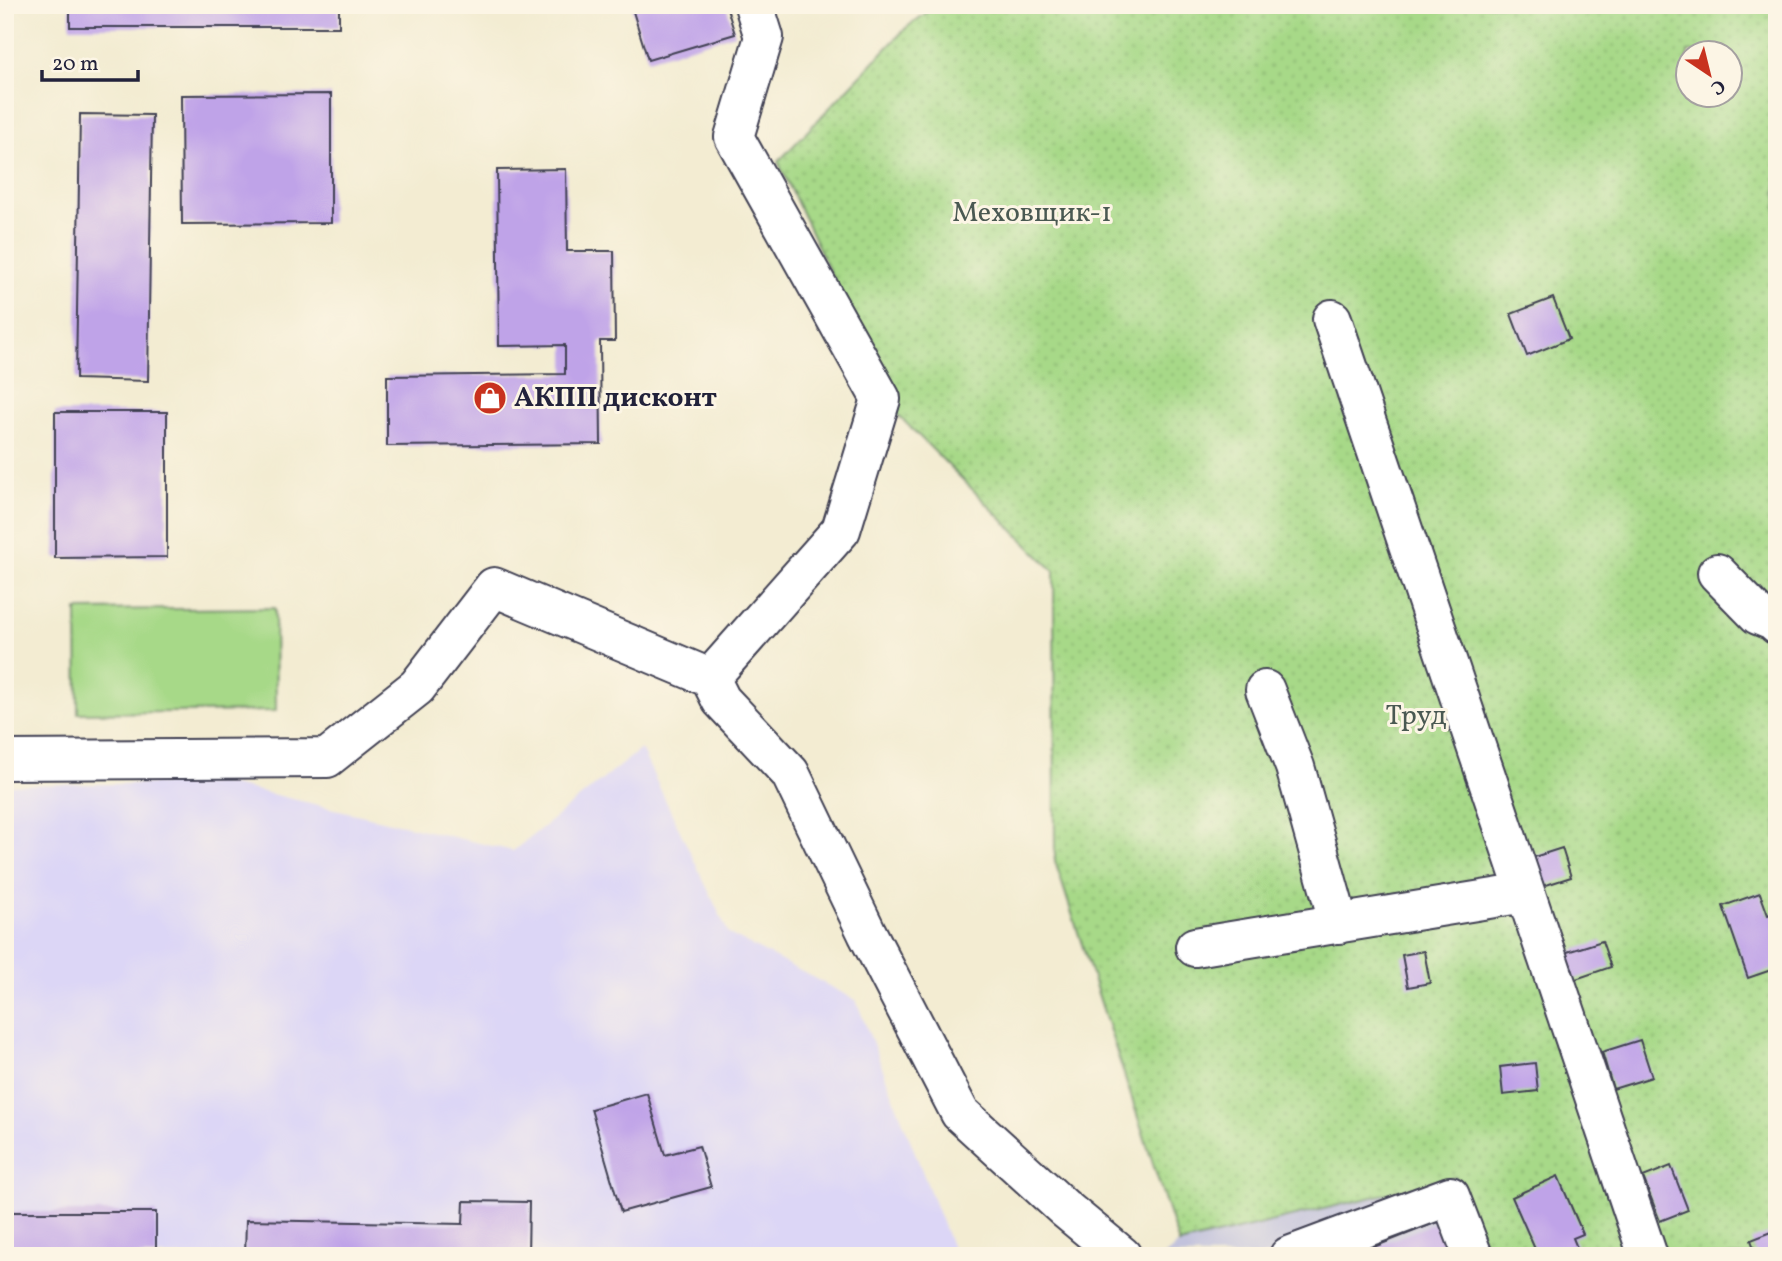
<svg xmlns="http://www.w3.org/2000/svg" width="1782" height="1261" font-family="Vollkorn,serif">
	<style>
		.built { fill: #dcd6f6 }
		.industrial { fill: #c2c2dc }
		.green { fill: url(#green-dots); stroke: #647e62; stroke-width: 2; fill-rule: evenodd }
		.pitch { fill: #a7d988; stroke: #647e62; stroke-width: 2 }
		.building { fill: #bfa3e8 }
		.lines { fill: none; stroke-linecap: round; stroke-linejoin: round }
		.minor-casing { stroke: #414052; stroke-width: 42 }
		.minor { stroke: #fff; stroke-width: 38 }
		.labels { text-anchor: middle; dominant-baseline: central; stroke-width: 6; stroke-linejoin: round; paint-order: stroke }
		.park-label { font-size: 28px; fill: #4a5952; stroke: #fcf5e5 }
		.poi-label { font-size: 28px; font-weight: bold; fill: #22223b; stroke: #fcf5e5; text-anchor: start }
	</style>
	<defs>
		<pattern id="green-dots" width="8" height="8" patternUnits="userSpaceOnUse" patternTransform="scale(1.75)"><rect width="8" height="8" fill="#a7d988"/><path d="M2 2h.1M6 6h.1" fill="none" stroke="#8fba76" stroke-width="1.8" stroke-linecap="round"/></pattern>
	</defs>
	<rect width="100%" height="100%" fill="#fcf5e5"/>
	<filter id="ink" filterUnits="userSpaceOnUse"><feTurbulence type="fractalNoise" baseFrequency=".0143" numOctaves="2"/><feDisplacementMap in="SourceGraphic" scale="14" xChannelSelector="R" yChannelSelector="G"/><feConvolveMatrix kernelMatrix="1 2 1 2 8 2 1 2 1" color-interpolation-filters="sRGB"/></filter>
	<filter id="wash" filterUnits="userSpaceOnUse"><feTurbulence type="fractalNoise" baseFrequency=".00686" numOctaves="4" result="noise"/><feDisplacementMap in="SourceGraphic" scale="28" xChannelSelector="R" yChannelSelector="G"/><feGaussianBlur stdDeviation="1.57" result="paint"/><feColorMatrix in="noise" values="0 0 0 0 0 0 0 0 0 0 0 0 0 0 0 0 0 1.4 0 .05"/><feComposite in="paint" operator="in"/></filter>
	<g filter="url(#wash)">
		<rect width="100%" height="100%" fill="#f3ecd2"/>
		<!-- built -->
		<path class="built" d="M641 749 729 934 856 1000 955 1256H5V785L224 783 513 851Z"/>
		<!-- industrial -->
		<path class="industrial" d="M1456 1176 1491 1256H1164L1179 1244Z"/>
		<!-- green -->
		<path class="green" d="M937 5H1777V1256H1491L1456 1177 1179 1244 1055 861 1054 571 897 414 778 162 906 28ZM1688 52H1730V94H1688Z"/>
		<!-- pitch -->
		<path class="pitch" d="M275 608 276 711 78 713 77 610Z"/>
		<g id="blocks">
			<!-- building -->
			<path class="building" d="M70 5H339V27H70Z
				M631 5H726L735 34 648 60Z
				M331 94V223L182 224 181 95Z
				M80 114 152 115 148 381 76 379Z
				M566 169 567 251H614L615 341H600L601 444 387 446V376L565 374V345L499 346 497 170Z
				M1553 298 1569 339 1527 356 1511 314Z
				M55 412H167V557L55 558Z
				M1562 848 1571 877 1540 887 1531 858Z
				M1760 893 1768 915 1777 912V968L1748 978 1723 906Z
				M1602 941 1611 967 1573 980 1564 953Z
				M1424 951 1430 983 1408 987 1402 955Z
				M1640 1040 1652 1077 1613 1089 1602 1052Z
				M1535 1063 1538 1091 1503 1095 1500 1067Z
				M647 1093 665 1155 699 1146 711 1187 621 1212 591 1109Z
				M1671 1166 1688 1210 1660 1221 1643 1177Z
				M1558 1176 1583 1234 1573 1238 1578 1250 1564 1256H1538L1512 1197Z
				M464 1201 529 1202 528 1256H245L246 1220 463 1224Z
				M8 1212H156V1256H8Z
				M1445 1219 1459 1256H1351Z
				M1777 1230V1256H1757L1751 1240Z"/>
		</g>
	</g>
	<g filter="url(#ink)">
		<use href="#blocks" fill-opacity="0" stroke="#414052" stroke-width="2"/>
		<g class="lines">
			<defs>
				<path id="minor" d="M1332 319 1648 1256
					M1717 573 1758 615 1775 622 1777 625
					M710 678 721 700 790 773 867 933 960 1113 1064 1208 1122 1256
					M1265 690 1295 767 1339 924
					M5 760 327 758 417 687 494 587 710 678 841 530 881 399 734 137 764 37 754 5
					M1195 947 1525 893
					M1289 1256 1450 1196 1473 1256"/>
			</defs>
			<!-- minor casing -->
			<use href="#minor" class="minor-casing"/>
			<!-- minor -->
			<use href="#minor" class="minor"/>
		</g>
	</g>
	<!-- icons -->
	<defs>
		<symbol id="shop-disc" viewBox="-11 -11 22 22"><circle r="9.5" fill="#c8321e" stroke="#fcf5e5"/><path d="M-5-2.5h2.3a2.7 3.5 0 0 1 5.4 0H5L5.5 6h-11ZM-1.5-2.5h3a1.5 2.3 0 0 0-3 0Z" fill="#fff"/></symbol>
	</defs>
	<g fill-rule="evenodd">
		<use href="#shop-disc" x="471" y="379" width="38" height="38"/>
	</g>
	<g class="labels">
		<!-- park labels -->
		<g class="park-label">
			<text x="1032" y="213">Меховщик-1</text>
			<text x="1416" y="716">Труд</text>
		</g>
		<!-- poi labels -->
		<g class="poi-label">
			<text x="514" y="398">АКПП дисконт</text>
		</g>
	</g>
	<!-- margin -->
	<rect width="1782" height="1261" fill="none" stroke="#fcf5e5" stroke-width="28"/>
	<!-- north arrow -->
	<g transform="translate(1709 74) rotate(145)"><circle r="33" fill="#fcf5e5" stroke="#a5a1a1" stroke-width="2"/>
	<path d="M0-5L12 26L0 18L-12 26Z" fill="#c8321e"/>
	<text y="-10" font-size="19" font-weight="bold" text-anchor="middle" fill="#22223b">С</text>
	</g>
	<!-- scale -->
	<path d="M42 70v10h96v-10" fill="none" stroke="#22223b" stroke-width="3.5"/>
	<text x="52" y="70" font-size="21" fill="#22223b" stroke="#fcf5e5" stroke-width="5" paint-order="stroke">20 m</text>
</svg>
